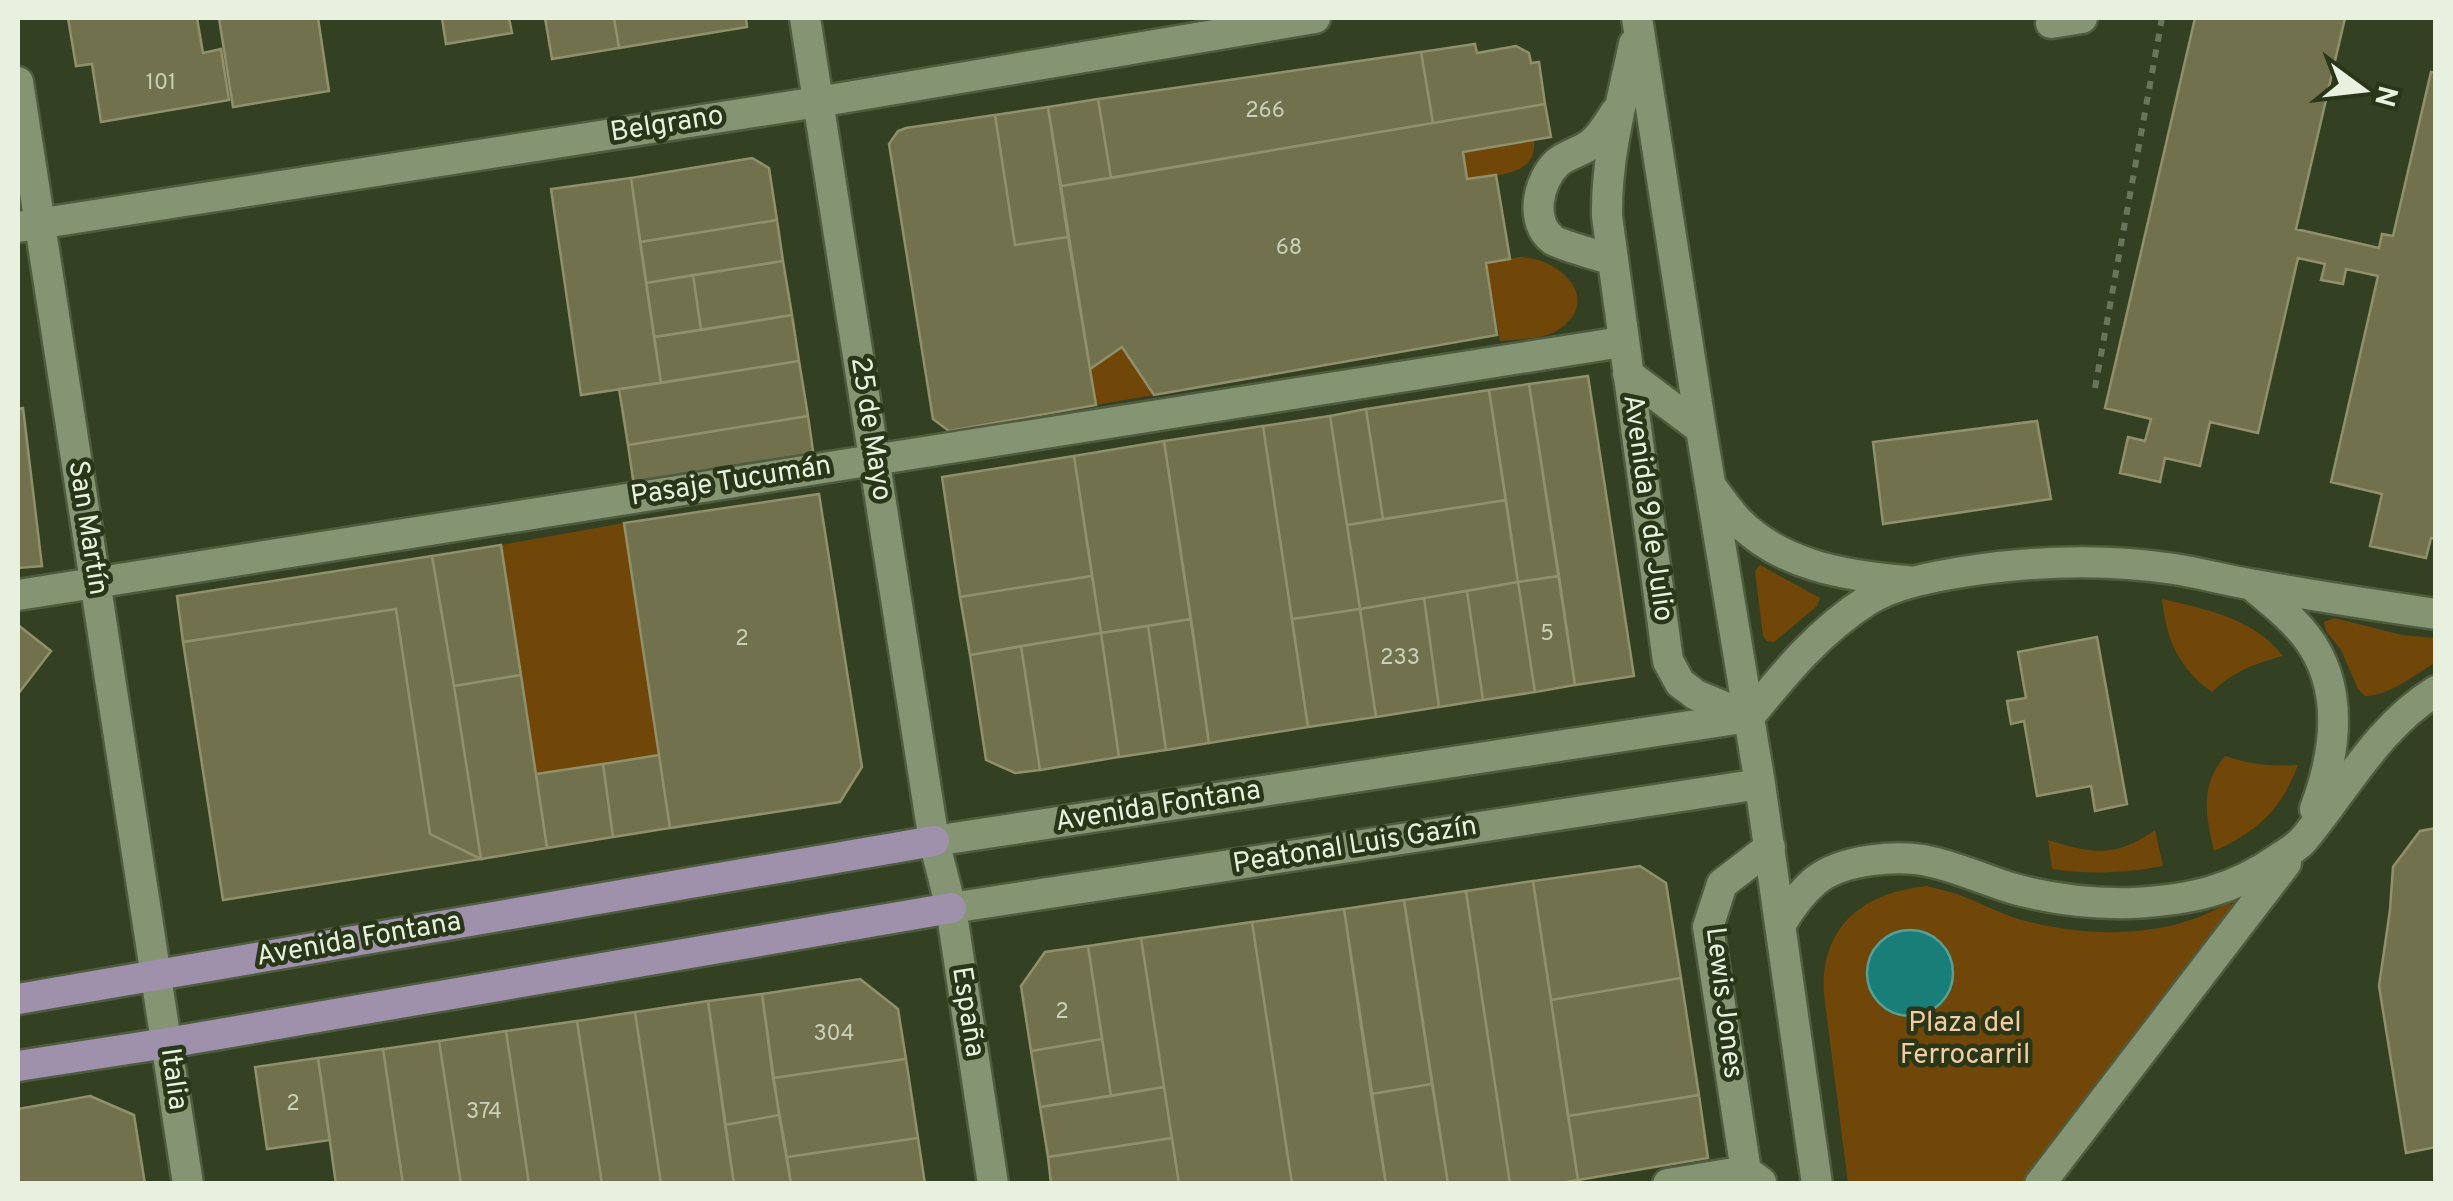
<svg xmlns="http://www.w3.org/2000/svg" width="2453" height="1201" font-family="Overpass,sans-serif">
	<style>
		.green { fill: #704609 }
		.water { fill: #197e77; stroke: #57a096; stroke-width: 2.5 }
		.building { fill: #71714d; stroke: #90906b; stroke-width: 2.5 }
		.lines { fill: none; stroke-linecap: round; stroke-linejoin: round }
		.minor-casing { stroke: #505c40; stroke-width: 35 }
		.major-casing { stroke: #505c40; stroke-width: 35 }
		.path { stroke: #69765b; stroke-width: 6; stroke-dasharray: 8 8; stroke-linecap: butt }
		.minor { stroke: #859573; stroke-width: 30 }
		.major { stroke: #9f90ab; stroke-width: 30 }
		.labels { text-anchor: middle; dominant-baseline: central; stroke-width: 9; stroke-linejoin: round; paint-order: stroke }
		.number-label { font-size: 22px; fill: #cad1ba }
		.street-label { font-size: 28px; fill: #e8f1df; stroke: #293618 }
		.park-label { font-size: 28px; fill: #f3cca3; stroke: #293618 }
	</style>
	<rect width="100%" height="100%" fill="#334122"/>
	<!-- green -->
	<path class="green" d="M1534 140C1538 177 1495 175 1467 179L1463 152Z
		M1520 257C1558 257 1602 297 1561 328 1545 340 1519 339 1500 341L1486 263Z
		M1122 347 1154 395 1096 405 1090 369Z
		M624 523 659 755 536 774 501 545Z
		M1760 565 1820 598 1817 606 1774 642 1767 641 1763 636 1755 571Z
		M2162 599C2205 609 2254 618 2283 656 2256 663 2232 672 2212 692 2178 668 2166 638 2162 599Z
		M2334 618 2402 635 2435 638V663C2414 675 2389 696 2365 696L2358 689 2341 650 2326 631 2324 622Z
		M2225 756C2250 764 2271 767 2298 765 2280 811 2259 830 2214 851 2206 814 2199 788 2225 756Z
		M2155 830 2163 866C2124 873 2090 875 2052 869L2048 840C2092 854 2116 858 2155 830Z
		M1927 886C1937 889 1947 891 1957 894 1979 902 2000 914 2022 920 2088 938 2168 939 2227 903L2233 905 2022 1183H1848L1824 995C1820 926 1862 893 1927 886Z"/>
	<!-- water -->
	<path class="water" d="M1867 973a43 43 0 1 1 86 0a43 43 0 1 1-86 0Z"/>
	<!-- building -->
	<path class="building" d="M68 18H197L203 53 221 49 229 100 101 122 92 64 76 66Z
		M219 18H318L329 91 233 107Z
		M442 18H509L512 33 446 44Z
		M545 18H614L619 48 552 59Z
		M614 18H746L747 27 619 48Z
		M2195 18H2345L2296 229 2379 248 2382 234 2393 236 2431 72 2436 73V539L2431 538 2426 558 2370 546 2382 494 2331 482 2378 276 2346 269 2343 284 2321 280 2325 264 2298 258 2258 433 2210 422 2200 466 2165 458 2160 482 2120 473 2128 437 2145 441 2151 419 2105 408Z
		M1475 44 1477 53 1516 46 1529 53 1531 63 1539 62 1545 104 1433 123 1421 52Z
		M1421 52 1433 123 1111 178 1098 99Z
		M1098 99 1111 178 1061 186 1048 107Z
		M1545 104 1551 137 1463 152 1467 179 1496 175 1510 259 1486 263 1497 335 1154 395 1122 347 1090 369 1061 186Z
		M1048 107 1068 237 1015 245 995 115Z
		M995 115 1015 245 1068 237 1096 405 949 431 933 419 889 144 898 131 906 128Z
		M752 158 769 168 777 220 640 242 631 178Z
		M631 178 661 383 581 395 551 189Z
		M777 220 783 261 646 283 640 242Z
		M783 261 792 315 701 330 693 275Z
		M693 275 701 330 654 337 646 283Z
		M792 315 799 361 661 383 654 337Z
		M799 361 808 416 628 445 619 389Z
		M1588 376 1634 676 1575 685 1529 384Z
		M1529 384 1559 576 1518 582 1489 390Z
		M1489 390 1506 500 1383 519 1366 409Z
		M23 408 42 566 18 568V409Z
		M1366 409 1383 519 1347 525 1330 416Z
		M808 416 814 458 634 486 628 445Z
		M1330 416 1360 609 1292 619 1263 426Z
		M2037 421 2051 499 1883 524 1873 442Z
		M1263 426 1308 727 1209 743 1164 441Z
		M1164 441 1191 619 1101 633 1074 456Z
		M1074 456 1092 576 960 597 942 477Z
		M819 494 862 767 840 802 670 828 624 523Z
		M1506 500 1518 582 1360 609 1347 525Z
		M501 545 521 675 454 686 432 556Z
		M432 556 454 686 481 859 430 834 396 609 183 642 177 596Z
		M1092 576 1101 633 970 655 960 597Z
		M1559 576 1575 685 1535 692 1518 582Z
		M1518 582 1535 692 1483 700 1467 591Z
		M1467 591 1483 700 1439 707 1424 598Z
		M1424 598 1439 707 1376 717 1360 609Z
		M396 609 430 834 481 859 223 900 183 642Z
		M1360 609 1376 717 1308 727 1292 619Z
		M1191 619 1209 743 1166 750 1148 626Z
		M18 625 51 651 18 694Z
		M1148 626 1166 750 1119 757 1101 633Z
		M1101 633 1119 757 1040 770 1021 646Z
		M2097 637 2127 804 2095 811 2091 786 2037 796 2024 721 2011 724 2007 701 2026 698 2018 652Z
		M1021 646 1040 770 1015 773 986 760 970 655Z
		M521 675 547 848 481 859 454 686Z
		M659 755 670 828 613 837 603 764Z
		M603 764 613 837 547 848 536 774Z
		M2436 828V1147L2406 1153 2379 986 2390 910 2393 867 2420 831Z
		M1640 866 1666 883 1681 978 1551 1000 1533 881Z
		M1533 881 1578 1180 1556 1184H1510L1466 891Z
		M1466 891 1510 1184H1448L1404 900Z
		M1404 900 1432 1084 1371 1094 1344 909Z
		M1344 909 1386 1184H1292L1252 922Z
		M1252 922 1292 1184H1179L1141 938Z
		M1141 938 1164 1087 1111 1096 1088 946Z
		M1088 946 1102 1039 1031 1051 1021 986 1045 952Z
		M1681 978 1699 1095 1568 1116 1551 1000Z
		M860 979 898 1009 906 1059 773 1078 762 994Z
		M762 994 779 1115 725 1125 708 1001Z
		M708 1001 734 1184H661L635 1012Z
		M635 1012 661 1184H602L577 1021Z
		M577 1021 602 1184H529L506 1031Z
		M506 1031 529 1184H461L439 1041Z
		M1102 1039 1111 1096 1040 1107 1031 1051Z
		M439 1041 461 1184H403L383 1049Z
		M383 1049 403 1184H336L318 1058Z
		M318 1058 330 1140 267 1149 255 1067Z
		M906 1059 918 1138 787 1157 773 1078Z
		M1432 1084 1448 1184H1386L1371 1094Z
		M1164 1087 1172 1138 1048 1157 1040 1107Z
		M1699 1095 1708 1158 1578 1180 1568 1116Z
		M90 1096 134 1115 145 1184H18V1109Z
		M779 1115 791 1184H734L725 1125Z
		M918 1138 925 1184H791L787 1157Z
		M1172 1138 1179 1184H1051L1048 1157Z"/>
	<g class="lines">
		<defs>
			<path id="minor" d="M805 18 934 841 951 908 993 1184
				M1637 18 1701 429 1760 784 1817 1184
				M2051 23 2082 18
				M1634 44C1622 101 1606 157 1607 216L1668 661 1680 683 1696 695 1747 716
				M18 82 188 1184
				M18 227 818 102 1315 18
				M1612 260C1599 255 1563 246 1553 240 1529 222 1538 181 1557 163 1567 154 1581 152 1591 144 1601 136 1608 124 1615 113
				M1628 374 1701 429
				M1713 489C1721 500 1729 511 1738 521 1782 566 1847 576 1907 581
				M2254 587C2272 602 2291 617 2306 636 2345 687 2336 753 2315 809
				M18 595 1622 342
				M934 841 1749 717C1785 673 1819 631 1868 600 1897 583 1929 578 1962 572 2032 561 2103 558 2174 569 2201 573 2228 581 2255 585 2315 596 2375 605 2436 614
				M951 908 1760 784
				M1782 922C1791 907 1801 893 1815 881 1842 859 1899 854 1932 862 1959 868 1985 880 2011 888 2050 899 2091 904 2132 903 2190 900 2233 891 2281 857 2290 851 2299 846 2305 838 2347 787 2378 727 2436 691
				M1668 1184 1746 1171 1761 1182
				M1748 1184 1708 927 1722 884 1770 847
				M2040 1184 2286 863"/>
			<path id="major" d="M18 999 934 841
				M18 1066 167 1043 951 908"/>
		</defs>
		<!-- minor casing -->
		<use href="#minor" class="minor-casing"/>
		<!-- major casing -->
		<use href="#major" class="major-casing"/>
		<!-- path -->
		<path class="path" d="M2095 388 2162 18"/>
		<!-- minor -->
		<use href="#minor" class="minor"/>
		<!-- major -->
		<use href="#major" class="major"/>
	</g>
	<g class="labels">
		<!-- number labels -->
		<g class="number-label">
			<text x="161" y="83">101</text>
			<text x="1265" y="111">266</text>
			<text x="1289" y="248">68</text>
			<text x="1547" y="634">5</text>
			<text x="742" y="639">2</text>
			<text x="1400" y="658">233</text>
			<text x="1062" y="1012">2</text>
			<text x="834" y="1034">304</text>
			<text x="293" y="1104">2</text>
			<text x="484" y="1112">374</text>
		</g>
		<!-- street labels -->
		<g class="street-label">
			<text transform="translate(667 125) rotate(-9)">Belgrano</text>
			<text transform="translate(870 429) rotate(81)">25 de Mayo</text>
			<text transform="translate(731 482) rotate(-9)">Pasaje Tucumán</text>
			<text transform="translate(1647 508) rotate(82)">Avenida 9 de Julio</text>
			<text transform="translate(87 528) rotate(81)">San Martín</text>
			<text transform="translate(1158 807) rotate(-9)">Avenida Fontana</text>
			<text transform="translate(1355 846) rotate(-9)">Peatonal Luis Gazín</text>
			<text transform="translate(359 940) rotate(-10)">Avenida Fontana</text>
			<text transform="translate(1723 1003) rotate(83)">Lewis Jones</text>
			<text transform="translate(967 1012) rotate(81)">España</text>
			<text transform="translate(173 1079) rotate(82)">Italia</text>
		</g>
		<!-- park labels -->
		<g class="park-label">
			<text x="1965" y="1024">Plaza del<tspan x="1965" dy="32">Ferrocarril</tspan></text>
		</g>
	</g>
	<!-- border -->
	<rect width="2453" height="1201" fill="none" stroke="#e8f1df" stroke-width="40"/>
	<!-- north arrow -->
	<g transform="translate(2363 90) rotate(105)" stroke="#293618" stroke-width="8" paint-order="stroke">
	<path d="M0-8L18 38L0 25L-18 38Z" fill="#e8f1df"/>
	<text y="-15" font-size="28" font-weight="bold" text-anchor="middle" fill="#e8f1df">N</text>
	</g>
</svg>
